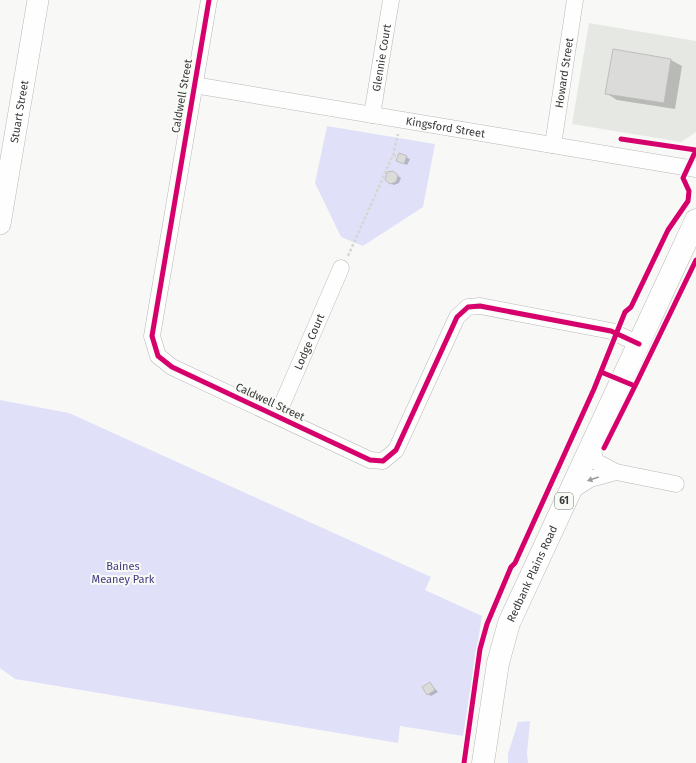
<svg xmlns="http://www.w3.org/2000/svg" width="696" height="763" font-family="'Fira Sans',sans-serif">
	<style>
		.built { fill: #e6e9e3 }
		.green { fill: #e0e0f9 }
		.shadow { fill: #0003 }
		.building { fill: #dbdcda; stroke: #bdbebc }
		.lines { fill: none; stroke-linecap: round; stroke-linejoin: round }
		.minor-casing { stroke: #b7b8b6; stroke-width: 17 }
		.tertiary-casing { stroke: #b7b8b6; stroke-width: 22 }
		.primary-casing { stroke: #b7b8b6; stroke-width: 23 }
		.path { stroke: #d6d6d5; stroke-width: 2.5; stroke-dasharray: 3 2; stroke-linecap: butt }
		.minor { stroke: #fefefe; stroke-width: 16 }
		.tertiary { stroke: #fefefe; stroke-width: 21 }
		.primary { stroke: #fefefe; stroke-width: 22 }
		.cycleway-casing { stroke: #f8faf6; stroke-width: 8 }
		.cycleway { stroke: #d6006c; stroke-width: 5 }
		.oneway { fill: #9b9b9a }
		.labels { text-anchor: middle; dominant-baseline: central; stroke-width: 4; stroke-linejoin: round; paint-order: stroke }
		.shield { fill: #f8faf6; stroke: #727270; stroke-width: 1 }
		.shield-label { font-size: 10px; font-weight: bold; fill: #383837 }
		.street-label { font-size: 11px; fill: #383837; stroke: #f8faf6 }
		.park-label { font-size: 11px; fill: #413880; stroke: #f8faf6 }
	</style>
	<rect width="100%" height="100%" fill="#f8f9f7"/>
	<!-- built -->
	<path class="built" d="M589 23 696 41V132L681 142 572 124Z"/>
	<!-- green -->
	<path class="green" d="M327 126 435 144 423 207 363 246 341 237 315 183Z
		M0 400 69 413 431 577 425 590 482 616 463 736 400 726 398 743 15 679 0 668Z
		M530 721 527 754 528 763H508V754L518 722Z"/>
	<!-- shadow -->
	<path class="shadow" d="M613 50 671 60 682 66 675 109 617 100 606 93Z
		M406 157 410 159 407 165 397 161Z
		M393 172 401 178 399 183 394 185 390 183Z
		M430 683 438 692 431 696 428 694Z"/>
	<!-- building -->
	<path class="building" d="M613 49 671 59 664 103 605 94Z
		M399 153 407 156 404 164 396 161Z
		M393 171 398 175 396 182 390 184 385 180 387 172Z
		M430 682 435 690 427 695 422 687Z"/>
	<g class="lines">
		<defs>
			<g id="minor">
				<path d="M209 0 152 336 158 356 172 367 370 460 383 461 396 450 457 317 468 307 480 306 611 331 639 344"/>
				<path id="s1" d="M194 85 696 169"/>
				<path id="s2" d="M372 115 391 0"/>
				<path id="s3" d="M553 145 575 0"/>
				<path id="s4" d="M277 416 341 268"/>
				<path d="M616 472 676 484"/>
				<path d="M568 493 590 479 616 472 595 461 592 442"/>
			</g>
			<g id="tertiary">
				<path id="s5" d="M0 224 38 0"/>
			</g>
			<g id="primary">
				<path id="s6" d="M483 763 498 663 509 623 696 220"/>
			</g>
		</defs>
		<!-- minor casing -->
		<use href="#minor" class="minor-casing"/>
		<!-- tertiary casing -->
		<use href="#tertiary" class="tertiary-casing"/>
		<!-- primary casing -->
		<use href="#primary" class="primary-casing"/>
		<!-- path -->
		<path class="path" d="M393 155 398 157
			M348 256 393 155 398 134"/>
		<!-- minor -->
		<use href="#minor" class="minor"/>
		<!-- tertiary -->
		<use href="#tertiary" class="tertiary"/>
		<!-- primary -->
		<use href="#primary" class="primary"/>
		<defs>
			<path id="cycleway" d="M209 0 152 336 158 356 172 367 370 460 383 461 396 450 457 317 468 307 480 306 611 331 639 344
				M601 372 635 386 604 448
				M635 386 696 260
				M464 763 480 649 487 624 511 567 515 563 594 389 625 312 631 307 668 230 688 201 689 191 683 178 696 150 621 139"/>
		</defs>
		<!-- cycleway casing -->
		<use href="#cycleway" class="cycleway-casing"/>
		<!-- cycleway -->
		<use href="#cycleway" class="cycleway"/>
	</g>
	<!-- one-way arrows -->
	<defs><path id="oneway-solid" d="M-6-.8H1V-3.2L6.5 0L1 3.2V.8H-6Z"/></defs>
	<use class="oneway" href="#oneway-solid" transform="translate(593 479) rotate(161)"/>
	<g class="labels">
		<!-- shield labels -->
		<rect class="shield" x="555" y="493" width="18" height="16" rx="3"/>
		<g class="shield-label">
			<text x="564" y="501">61</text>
		</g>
		<!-- street labels -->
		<g class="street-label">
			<text stroke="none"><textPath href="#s2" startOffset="58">Glennie Court</textPath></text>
			<text stroke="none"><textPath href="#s3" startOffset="73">Howard Street</textPath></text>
			<text transform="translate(182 96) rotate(-80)">Caldwell Street</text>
			<text stroke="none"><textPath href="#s5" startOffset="114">Stuart Street</textPath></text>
			<text stroke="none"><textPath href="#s1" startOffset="255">Kingsford Street</textPath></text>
			<text stroke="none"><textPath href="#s4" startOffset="81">Lodge Court</textPath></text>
			<text transform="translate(270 402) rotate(25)">Caldwell Street</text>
			<text stroke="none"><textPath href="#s6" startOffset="197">Redbank Plains Road</textPath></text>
		</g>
		<!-- park labels -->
		<g class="park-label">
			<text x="123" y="566">Baines<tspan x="123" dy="13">Meaney Park</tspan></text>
		</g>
	</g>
</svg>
